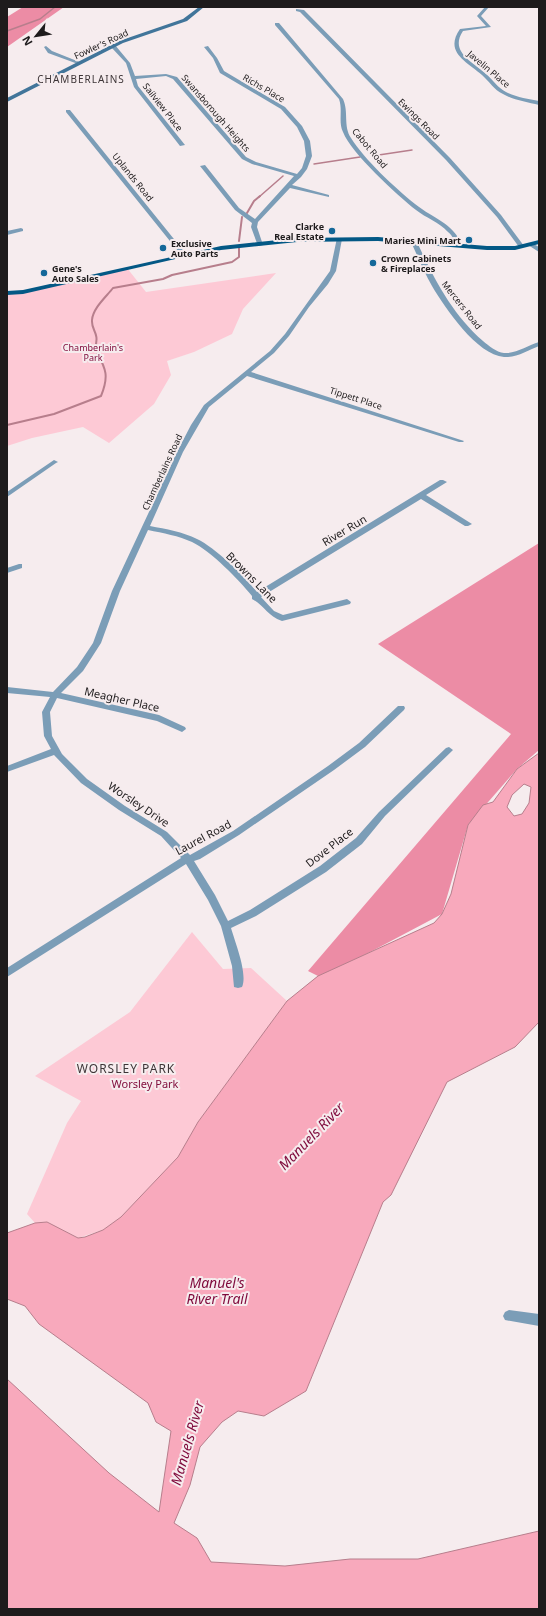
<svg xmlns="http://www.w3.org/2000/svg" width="546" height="1616" font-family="'Noto Sans',sans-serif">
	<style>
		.green { fill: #fdc9d5 }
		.forest { fill: #ec8ca5 }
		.water { fill: #f8a9bc; stroke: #b77e8c; fill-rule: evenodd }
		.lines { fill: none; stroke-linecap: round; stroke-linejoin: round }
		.stream-far1 { stroke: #b77e8c; stroke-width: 1.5 }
		.stream { stroke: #b77e8c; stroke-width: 2 }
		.street { fill: #7b9db7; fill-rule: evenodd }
		.secondary { fill: #41759a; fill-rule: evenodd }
		.primary { fill: #035885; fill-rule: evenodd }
		.poi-dot { fill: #146899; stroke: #f6ecee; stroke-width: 1.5 }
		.labels { text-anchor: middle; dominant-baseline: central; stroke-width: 4; stroke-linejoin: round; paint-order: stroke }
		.far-street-label { font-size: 9px; fill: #1e1b1c; stroke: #f6ecee }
		.far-poi-label { font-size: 9px; font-weight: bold; fill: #1e1b1c; stroke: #f6ecee; text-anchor: start }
		.far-park-label { font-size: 9px; fill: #82103f; stroke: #f6ecee }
		.far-neighbourhood-label { font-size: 10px; letter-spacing: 1px; fill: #3d3537; stroke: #f6ecee }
		.street-label { font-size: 11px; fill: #1e1b1c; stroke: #f6ecee }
		.park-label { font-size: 11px; fill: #82103f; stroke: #f6ecee }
		.neighbourhood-label { font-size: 12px; letter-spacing: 1px; fill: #3d3537; stroke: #f6ecee }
		.near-water-label { font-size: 14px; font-style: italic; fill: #7f0a3c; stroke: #f6ecee }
	</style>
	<rect width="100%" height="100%" fill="#f6ecee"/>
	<!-- green -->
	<path class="green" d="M127 268 146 292 276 273 243 309 232 334 194 352 167 361 171 375 154 404 109 443 83 427 32 438 7 446V293L23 292Z
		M192 932 223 969 251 968 287 1001 198 1122 178 1157 121 1217 103 1230 78 1238 47 1222 35 1223 27 1214 67 1123 81 1101 35 1076 130 1012Z"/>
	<!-- forest -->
	<path class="forest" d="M23 7H64L7 47V17Z
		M539 543V750L517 769 468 825 442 914 306 986 318 976 308 971 511 734 378 644Z"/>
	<!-- water -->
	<path class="water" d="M539 753V1022L515 1047 447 1082 391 1195 383 1202 306 1391 264 1416 238 1411 222 1422 200 1447 190 1485 174 1523 197 1538 211 1562 285 1566 350 1559H418L539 1531V1609H7V1379L109 1473 159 1512 171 1431 156 1422 148 1403 39 1324 25 1306 7 1299V1233L35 1223 47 1222 78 1238 85 1237 103 1230 121 1217 178 1157 198 1122 287 1001 318 976 434 923 442 914 451 894 468 825 483 805 493 802 517 769ZM524 784 531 787 529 803 522 814 514 816 507 807 512 795Z"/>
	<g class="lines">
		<!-- stream-far1 -->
		<path class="stream-far1" d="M7 31 40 19 55 7
			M372 156 412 150
			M314 164 360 157
			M259 197 283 176"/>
		<!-- stream -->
		<path class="stream" d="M247 213 254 201 260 196
			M239 241 242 217
			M7 425 54 414 101 396C110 374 105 368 95 348 100 332 91 331 92 320 93 308 106 297 113 288L163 279 172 275 232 262 239 257V248"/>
		<!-- street -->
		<path class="street" d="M485 7H489L481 16 491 27 463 31C449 52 473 62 486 74 493 80 498 88 506 92 516 97 528 99 539 101V105C527 102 513 100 503 94 494 90 489 81 482 75 466 61 444 52 460 29L486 26 477 16Z
			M296 9 304 10 450 158 501 215 524 246 523 247H519L497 217 446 160 300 12 296 11Z
			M275 23H279L343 99C349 112 343 126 351 138 365 160 394 187 415 204 435 220 451 221 463 246L462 247H458C455 242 453 236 448 232 439 222 426 218 416 210 397 195 351 153 343 132 338 122 343 110 339 99L275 25Z
			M111 45H115L130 63 135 76 166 74 177 77 246 157 256 162 297 174 302 168 306 156 304 141 297 127 281 109 220 73 213 58 204 47 208 46 217 58 224 71 285 107 302 126 310 141 312 156 307 169 301 177 292 185 329 195V197L290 188 258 222 257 227 263 245 258 246 251 227 252 223 235 210 200 166 205 165 239 208 255 219 294 176 252 164 242 159 173 79 166 76 136 79 138 86 185 145 180 146 134 87 126 63 111 47Z
			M46 46 52 51 82 63 78 64 48 53 44 47Z
			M66 110H70L186 254V256H182L66 112Z
			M21 228 23 229V231L7 235V231Z
			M337 238 342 239 336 271 328 284 309 307 289 336 274 353 251 372 464 441 463 442H459L247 376 209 407 183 452 150 526C166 529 183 532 197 539 216 548 244 576 257 592L440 480H443L447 482 426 495 472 524 468 526H465L421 499 261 597 274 611 283 615 347 599 351 602 350 604 282 621C267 616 264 605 252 599V596C239 580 211 551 192 542 179 536 163 533 148 530L120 591 101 643 83 671 61 693 159 715 185 727 186 729 182 732 157 721 57 698 50 712 52 736 62 754 87 779 125 806 167 832 190 855 233 831 328 766 359 743 398 706H404L405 708 404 710 365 747 334 770 239 835 200 859 194 861 215 895 228 921 250 910 320 866 356 838 379 812 446 748 449 747 453 750 385 816 362 844 326 872 256 916 231 928C235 942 248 974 242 987L238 988 234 987 232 966 221 926 208 900 186 864 7 977V968L181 858 161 836 119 810 81 783 54 755 7 772V766L51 749 44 736 42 712 50 697 7 693V687L53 692 77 667 93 643 112 591 177 452 191 425 204 405 270 351 285 334 330 271Z
			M414 240 417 242C434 279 452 314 483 341 489 346 496 352 504 353 516 354 528 345 539 342V346C529 350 516 358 504 357 477 355 445 308 432 286 424 272 418 257 411 242Z
			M528 243H532L539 247V252L528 245Z
			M54 460 58 462 56 463 7 497V492Z
			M19 564H22V568L7 573V568Z
			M509 1310 539 1314V1326L505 1320 503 1316 505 1312Z"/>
		<!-- secondary -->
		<path class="secondary" d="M199 7H204L187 21 123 43 7 102V98L119 41 183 19Z"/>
		<!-- primary -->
		<path class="primary" d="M378 237 487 246H515L539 240V244L515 250H487L378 241 297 242 221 250 184 257 23 294 7 295V291L23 290 221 246 297 238Z"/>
	</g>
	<!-- markers -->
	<g class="poi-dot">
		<circle cx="332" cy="231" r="4"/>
		<circle cx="469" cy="240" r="4"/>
		<circle cx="163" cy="248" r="4"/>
		<circle cx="373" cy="263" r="4"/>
		<circle cx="44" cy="273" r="4"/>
	</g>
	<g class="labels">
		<!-- far-street labels -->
		<g class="far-street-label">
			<text transform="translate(101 44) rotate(-25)">Fowler's Road</text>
			<text transform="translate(489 69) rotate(40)">Javelin Place</text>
			<text transform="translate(264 88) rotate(30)">Richs Place</text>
			<text transform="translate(163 107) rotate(52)">Sailview Place</text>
			<text transform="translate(216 113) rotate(49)">Swansborough Heights</text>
			<text transform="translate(419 119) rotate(45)">Ewings Road</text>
			<text transform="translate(370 148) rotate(50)">Cabot Road</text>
			<text transform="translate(133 177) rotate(51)">Uplands Road</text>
			<text transform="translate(462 305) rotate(52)">Mercers Road</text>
			<text transform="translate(356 398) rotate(18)">Tippett Place</text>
			<text transform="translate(162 472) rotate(-65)">Chamberlains Road</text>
		</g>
		<!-- far-poi labels -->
		<g class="far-poi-label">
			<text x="324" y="226" text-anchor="end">Clarke<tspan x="324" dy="10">Real Estate</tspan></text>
			<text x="461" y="240" text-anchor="end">Maries Mini Mart</text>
			<text x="171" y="243">Exclusive<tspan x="171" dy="10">Auto Parts</tspan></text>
			<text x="381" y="258">Crown Cabinets<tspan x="381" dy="10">&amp; Fireplaces</tspan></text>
			<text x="52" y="268">Gene's<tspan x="52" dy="10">Auto Sales</tspan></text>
		</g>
		<!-- far-park labels -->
		<g class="far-park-label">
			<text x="93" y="347">Chamberlain's<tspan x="93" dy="10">Park</tspan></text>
		</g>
		<!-- far-neighbourhood labels -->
		<g class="far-neighbourhood-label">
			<text x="81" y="79">CHAMBERLAINS</text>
		</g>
		<!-- street labels -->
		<g class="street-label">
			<text transform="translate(344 530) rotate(-31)">River Run</text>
			<text transform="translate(252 577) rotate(45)">Browns Lane</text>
			<text transform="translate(122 699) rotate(13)">Meagher Place</text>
			<text transform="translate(139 804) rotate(34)">Worsley Drive</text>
			<text transform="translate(203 837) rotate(-28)">Laurel Road</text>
			<text transform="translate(329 847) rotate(-38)">Dove Place</text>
		</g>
		<!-- park labels -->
		<g class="park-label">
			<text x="145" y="1083">Worsley Park</text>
		</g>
		<!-- neighbourhood labels -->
		<g class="neighbourhood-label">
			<text x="126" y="1068">WORSLEY PARK</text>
		</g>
		<!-- near-water labels -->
		<g class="near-water-label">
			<text transform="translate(311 1136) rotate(-46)">Manuels River</text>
			<text x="217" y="1282">Manuel's<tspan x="217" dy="16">River Trail</tspan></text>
			<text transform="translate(187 1443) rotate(-74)">Manuels River</text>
		</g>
	</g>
	<!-- border -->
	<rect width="546" height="1616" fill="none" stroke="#1e1b1c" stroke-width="16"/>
	<!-- north arrow -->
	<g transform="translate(36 36) rotate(240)" stroke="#f6ecee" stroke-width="3" paint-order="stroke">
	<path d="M0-3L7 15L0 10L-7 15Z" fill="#1e1b1c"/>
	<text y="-6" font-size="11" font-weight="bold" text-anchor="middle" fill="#1e1b1c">N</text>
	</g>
</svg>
